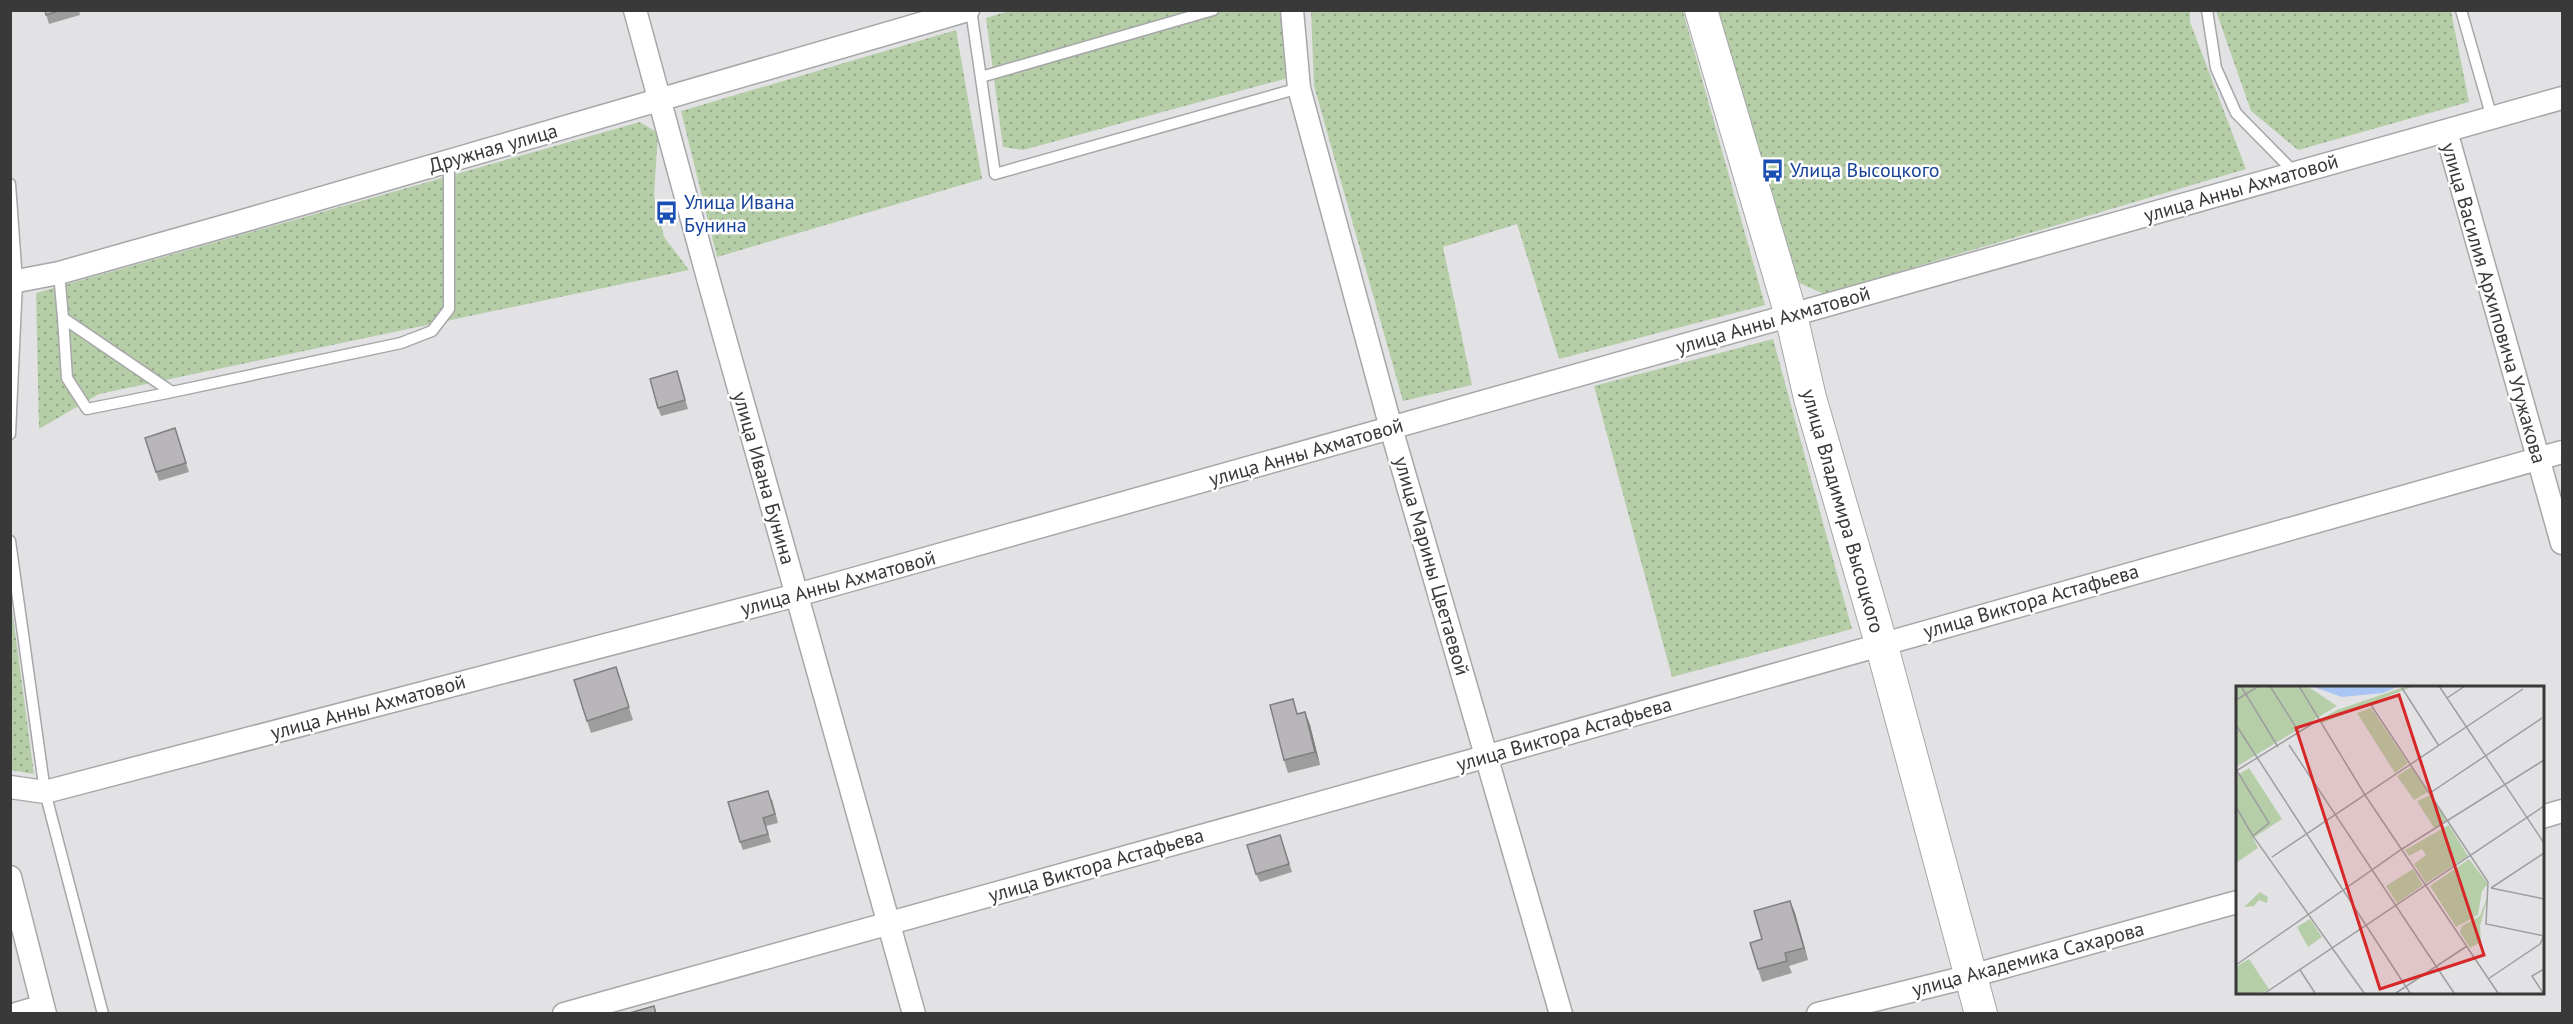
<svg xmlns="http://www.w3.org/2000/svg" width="2573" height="1024" font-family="'PT Sans',sans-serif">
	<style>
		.grass { fill: url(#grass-dots) }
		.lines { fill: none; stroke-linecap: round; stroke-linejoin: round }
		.lane-casing { stroke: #a6a7a9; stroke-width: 13 }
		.street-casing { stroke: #a6a7a9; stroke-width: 25 }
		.secondary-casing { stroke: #a6a7a9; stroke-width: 34 }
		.lane { stroke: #fff; stroke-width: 10 }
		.street { stroke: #fff; stroke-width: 22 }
		.secondary { stroke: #fff; stroke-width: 32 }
		.wall { fill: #9e9d9e }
		.shaded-wall { fill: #817f81 }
		.building { fill: #b8b6b8; stroke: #817f81; stroke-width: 1.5 }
		.labels { text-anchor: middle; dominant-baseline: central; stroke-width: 5; stroke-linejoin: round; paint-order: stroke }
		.street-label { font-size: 20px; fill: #39393a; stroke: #fff }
		.transit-label { font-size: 20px; fill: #164399; stroke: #fff; text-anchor: start }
		.inset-road { fill: none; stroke: #9e9ea1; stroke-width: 1.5 }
		.view { fill: #d62828; fill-opacity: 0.15; stroke: #d62828; stroke-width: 3 }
		.inset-edge { fill: none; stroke: #39393a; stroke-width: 3 }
	</style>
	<defs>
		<pattern id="grass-dots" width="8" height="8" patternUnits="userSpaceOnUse" patternTransform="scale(1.5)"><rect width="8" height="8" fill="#b6cea8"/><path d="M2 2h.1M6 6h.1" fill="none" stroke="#95a88a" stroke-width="1.8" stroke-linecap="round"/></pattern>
	</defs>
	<rect width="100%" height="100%" fill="#e2e2e5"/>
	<!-- grass -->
	<path class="grass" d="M1012 10 1280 11 1288 78 1023 150 1003 147 986 18Z
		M1311 11H1683L1765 305 1559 359 1517 224 1443 247 1472 385 1403 401 1314 86Z
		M1717 11H2190V22L2246 169 1824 294 1795 281Z
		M2216 11H2451L2469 102 2298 150 2251 111Z
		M956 30 982 179 717 257 681 111Z
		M640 122 658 133 654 195 664 237 689 270 99 394 39 429 36 293Z
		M1773 339 1852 629 1672 677 1594 386Z
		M10 602H11L34 774 11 770Z"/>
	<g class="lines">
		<defs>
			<path id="lane" d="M971 10 995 174 1299 88
				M2207 10 2216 68 2236 113 2295 173
				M2461 10 2492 118
				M981 77 1213 10
				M10 184 17 281 10 434
				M59 273 63 318 172 392 401 343 432 331 449 309V161
				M63 318 67 378 87 409 172 392
				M10 541 45 792 103 1014"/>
			<path id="street" d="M635 10 708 278 914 1014
				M1292 10 1299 88 1391 428 1561 1014
				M2446 131 2562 543
				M17 281 59 273 253 218 968 10
				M10 787 45 792 797 595 2562 98
				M2542 817 2562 811
				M10 877 45 1014
				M16 1014 43 1006
				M564 1014 1488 756 2562 452
				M1818 1014 1971 976 2237 902"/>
			<path id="secondary" d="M1701 10 1791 315 1810 398 1881 643 1981 1014"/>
		</defs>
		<!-- lane casing -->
		<use href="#lane" class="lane-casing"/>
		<!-- street casing -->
		<use href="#street" class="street-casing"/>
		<!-- secondary casing -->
		<use href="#secondary" class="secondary-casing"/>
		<!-- lane -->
		<use href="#lane" class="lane"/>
		<!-- street -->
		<use href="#street" class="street"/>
		<!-- secondary -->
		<use href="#secondary" class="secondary"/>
	</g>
	<!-- wall -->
	<path class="wall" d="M45 10H79L80 15 49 24Z
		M677 371 688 409 661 416 658 408Z
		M175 428 189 472 159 481 156 472Z
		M620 680 633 720 591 733 587 721Z
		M1305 712 1310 725 1320 765 1288 773 1284 760 1298 714Z
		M772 799 778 823 766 826 771 842 743 850 740 842Z
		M1283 843 1292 872 1260 882 1256 874Z
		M1790 901 1795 913 1808 960 1789 966 1792 973 1762 982 1758 969 1762 939Z"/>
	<!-- shaded-wall -->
	<path class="shaded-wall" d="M1305 712 1310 725 1320 765 1315 752Z
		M1790 901 1795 913 1808 960 1804 948Z"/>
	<!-- building -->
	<path class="building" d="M45 10H62L46 15Z
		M677 371 685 400 658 408 650 379Z
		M175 428 186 463 156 472 145 438Z
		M616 667 629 707 587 721 574 680Z
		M1293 699 1297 714 1305 712 1315 752 1284 760 1270 705Z
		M768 791 775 814 763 818 768 834 740 842 728 802Z
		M1280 835 1289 864 1256 874 1247 845Z
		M1790 901 1804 948 1785 953 1787 961 1758 969 1750 943 1762 939 1754 911Z
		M654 1006 656 1014H626Z"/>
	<!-- icons -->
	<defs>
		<symbol id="bus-bare" viewBox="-9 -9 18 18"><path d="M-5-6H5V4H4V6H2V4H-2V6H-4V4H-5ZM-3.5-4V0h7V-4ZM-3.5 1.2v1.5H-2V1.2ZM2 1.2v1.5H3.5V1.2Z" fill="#1a4fb4" stroke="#fff" stroke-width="2.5" paint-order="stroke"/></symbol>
	</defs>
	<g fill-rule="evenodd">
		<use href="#bus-bare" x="1756" y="154" width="33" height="33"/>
		<use href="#bus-bare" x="650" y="196" width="33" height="33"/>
	</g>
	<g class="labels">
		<!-- street labels -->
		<g class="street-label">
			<text transform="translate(493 148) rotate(-16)">Дружная улица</text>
			<text transform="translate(2241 188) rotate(-16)">улица Анны Ахматовой</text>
			<text transform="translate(2494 303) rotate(74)">улица Василия Архиповича Угужакова</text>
			<text transform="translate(1773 320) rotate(-16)">улица Анны Ахматовой</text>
			<text transform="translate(1306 452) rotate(-16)">улица Анны Ахматовой</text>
			<text transform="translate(764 478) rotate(74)">улица Ивана Бунина</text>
			<text transform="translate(1843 511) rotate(74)">улица Владимира Высоцкого</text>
			<text transform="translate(1432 566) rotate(74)">улица Марины Цветаевой</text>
			<text transform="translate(838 583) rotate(-15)">улица Анны Ахматовой</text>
			<text transform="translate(2031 601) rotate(-16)">улица Виктора Астафьева</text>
			<text transform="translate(368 707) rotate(-15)">улица Анны Ахматовой</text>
			<text transform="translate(1564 734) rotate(-16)">улица Виктора Астафьева</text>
			<text transform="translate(1096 865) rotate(-16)">улица Виктора Астафьева</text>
			<text transform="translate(2028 959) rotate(-15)">улица Академика Сахарова</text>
		</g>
		<!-- transit labels -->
		<g class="transit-label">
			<text x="1790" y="170">Улица Высоцкого</text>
			<text x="684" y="202">Улица Ивана<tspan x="684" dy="23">Бунина</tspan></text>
		</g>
	</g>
	<!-- overview -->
	<g transform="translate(2236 686)">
		<rect width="308" height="308" fill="#e2e2e5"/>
		<path d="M171 0H178L86 37 85 33 101 24ZM135 22 172 77 159 87 121 27ZM175 81 192 106 178 114 161 90ZM194 109 211 135 198 142 181 115ZM213 139 232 170 190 197 178 178 190 169 186 163 173 170 169 164ZM233 173 252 198 246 205 242 229 220 241 194 200ZM177 183 187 199 161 217 150 200ZM24 206 32 211 31 217 23 214 18 220 8 221ZM253 206 244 240 245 256 234 262 224 246 226 240 244 230ZM74 233 86 251 72 261 61 241ZM13 273 33 303 26 307H0V281Z" fill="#b6cea8"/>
		<path d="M0 0H71L101 20 0 81ZM13 82 46 133 17 152 22 162 0 177V90Z" fill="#b6cea8"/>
		<path d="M75 0 103 1 163 0 147 7 106 11Z" fill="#a9c5f4"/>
		<path class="inset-road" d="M5 0 42 61M34 0 63 46M63 0 129 109 262 307M203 0 308 157M166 2 203 60M211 12 229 0M0 14 23 0M135 19 252 196 250 238 308 250M0 39 174 307M53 59 218 307M0 85 84 33M1 85 33 137 17 150 128 307M194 107 306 32M0 121 17 150M36 171 287 3M255 202 308 167M255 202 308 213M0 279 166 163 308 74M64 284 79 307M252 293 304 258 308 250M29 307 308 120M160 307 231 260M307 307 296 290 308 283"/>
		<path class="view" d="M163 9 248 269 144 303 60 42Z"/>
		<rect width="308" height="308" class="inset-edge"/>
	</g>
	<!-- border -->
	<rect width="2573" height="1024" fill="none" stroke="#39393a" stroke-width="24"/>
</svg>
